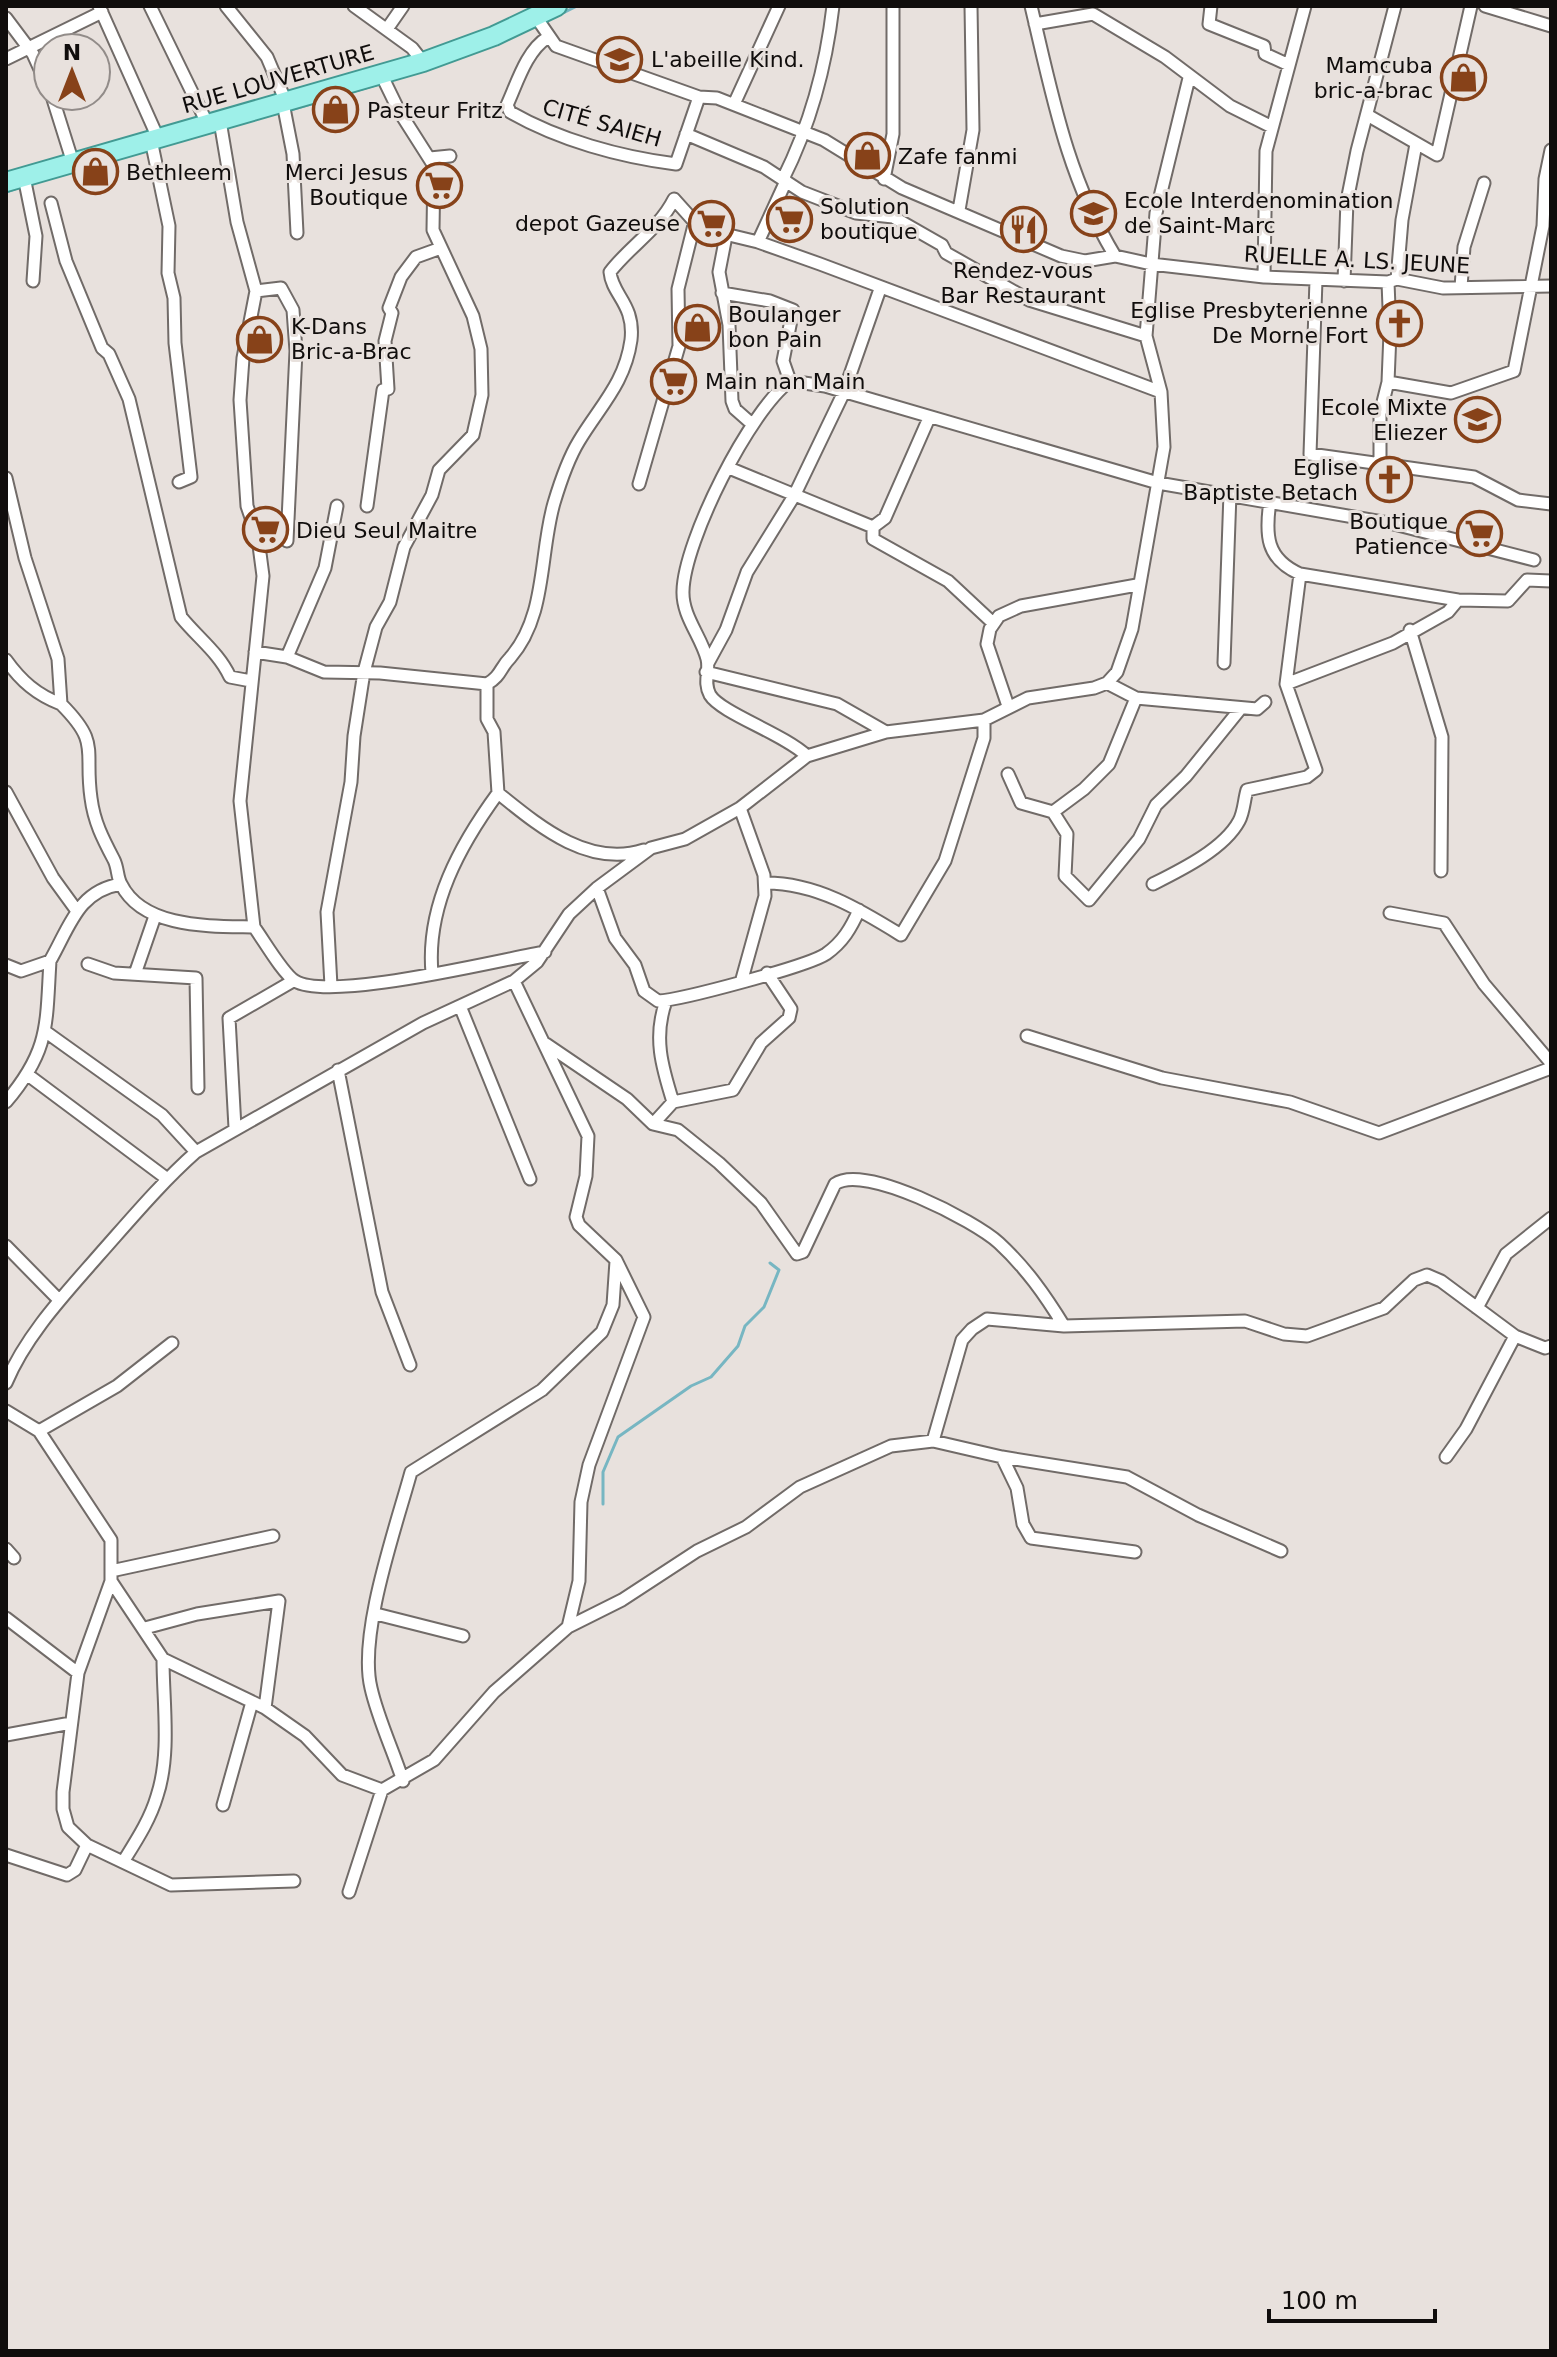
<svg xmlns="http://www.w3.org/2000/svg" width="1557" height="2357" font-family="'DejaVu Sans',sans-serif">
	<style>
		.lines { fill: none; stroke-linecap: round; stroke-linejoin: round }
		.stream { stroke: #77b6c2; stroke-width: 3 }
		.street-casing { stroke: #716b68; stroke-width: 15 }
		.primary-casing { stroke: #429a93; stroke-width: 22 }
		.street { stroke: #fff; stroke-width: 11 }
		.primary { stroke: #9ef0e9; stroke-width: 18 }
		.labels { text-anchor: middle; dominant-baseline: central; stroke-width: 6; stroke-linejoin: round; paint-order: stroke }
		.poi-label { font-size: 22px; fill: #100d0c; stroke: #e8e1dd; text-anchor: start }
		.street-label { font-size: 22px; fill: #100d0c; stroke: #e8e1dd }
	</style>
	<rect width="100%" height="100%" fill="#e8e1dd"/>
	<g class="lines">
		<!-- stream -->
		<path class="stream" d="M565 12 577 6
			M287 111 379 84
			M6 192 20 187
			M603 1504V1472L618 1437 691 1386 711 1377 738 1346 745 1326 764 1307 779 1270 770 1263"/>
		<defs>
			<path id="street" d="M99 6 158 138
				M150 6 208 125
				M226 6 267 57 286 102
				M354 6 412 48 423 62
				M1031 6C1052 94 1067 177 1115 256
				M1211 6 1209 24 1264 46 1265 54 1289 65
				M1485 6 1551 26
				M536 17 556 46 699 97
				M6 18 33 54 48 87
				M1035 24 1093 14 1165 57 1230 106 1270 126
				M387 29 403 6
				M547 38C527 50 517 83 507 105L510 112C559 140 620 157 676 164L699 97 717 98 824 140 902 188 1061 256 1085 261 1115 256 1151 264 1264 277 1388 282 1397 279 1443 288 1551 286
				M6 59 102 12
				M52 96 73 163
				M735 102 779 6
				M283 103 293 154 297 233
				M1369 116 1437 155 1471 6
				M220 121 237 222 256 291 243 358 240 400 247 506 258 538 263 576 240 801 254 927
				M686 134 764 167 802 192 856 213 893 217 942 245 946 253 1029 300 1146 336
				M151 140 169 226 168 273 174 298 175 343 191 477 179 482
				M430 158 450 156
				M24 177 36 236 33 281
				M783 179C811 123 826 67 833 6
				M884 179 893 134V6
				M51 203 66 261 102 348 109 354 129 399 181 617C198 638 219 653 230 677L251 681
				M959 210 973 130 971 6
				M726 236 719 272 729 325 732 401 735 409 752 424
				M758 242 786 181
				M1264 277 1266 151 1305 6
				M1397 279 1402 220 1416 144
				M1316 280 1310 454 1474 477 1518 500 1551 504
				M1344 281 1347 201 1357 151 1395 6
				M1461 287 1464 247 1484 183
				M256 291 281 288 293 310 296 351 287 541
				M722 293 770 301 793 310 783 361 790 381
				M1388 382 1451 393 1514 371 1543 226 1545 179 1551 150
				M1380 465V414L1388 382 1390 333 1388 282
				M729 468 873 527 885 518 929 418
				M6 478 25 558 58 659 61 704C101 744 84 749 91 798 94 822 103 839 114 860 118 868 117 877 121 884 143 929 212 926 254 927 263 939 283 974 295 981 330 1002 498 960 545 952
				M639 484 679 346 678 289 694 225
				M1270 501C1265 535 1266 559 1300 574L1458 600
				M367 506 383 390 388 389 385 341 392 313 389 308 401 277 416 257 441 248
				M873 527V539L948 581 993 623
				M1410 630 1442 737 1441 871
				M255 652 287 657 324 672 380 673 487 684V719L494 732 498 793C539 826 588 868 644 850
				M287 657 325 568 337 506
				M6 660C21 681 37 695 61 704
				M708 663 726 630 747 572 794 496 844 392 880 289
				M1224 663 1230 493
				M706 672 837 704 886 732
				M1107 683 1136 698 1257 709 1265 702
				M487 684C501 676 500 668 510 658 547 616 539 555 554 503 560 483 568 459 579 441 600 406 625 383 631 340 635 304 612 295 610 272 630 246 659 229 674 199L700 228 758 242 820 264 1161 392
				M1286 684 1393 643 1448 612 1458 600 1508 601 1527 580 1551 581
				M1008 706 987 644 990 629 999 616 1021 606 1137 585
				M807 756C784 734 721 713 710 695 703 682 710 671 707 659 701 636 682 616 683 591 684 541 750 410 790 381L825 386 1158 483 1394 524 1534 560
				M1008 774 1021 803 1053 812 1067 834 1065 876 1089 900 1139 839 1156 805 1186 776 1241 708
				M6 792 53 878 77 911
				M740 808 764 875 765 896 742 979
				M1053 812 1084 789 1109 764 1136 698
				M766 883C816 883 859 909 901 935L945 861 984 738V720
				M1153 884C1181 870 1224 849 1239 821 1244 812 1244 800 1247 790L1307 777 1316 770 1286 684 1300 574
				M597 888 615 938 635 965 644 991 658 1001C681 1000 808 966 826 954 843 942 851 928 859 910
				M1390 913 1444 923 1484 984 1551 1063
				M88 964 114 973 196 978 198 1088
				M6 965 21 971 50 961C70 926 78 891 121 884
				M432 973C426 906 460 845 498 793
				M135 974 155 916
				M514 981 588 1136 586 1176 576 1217 579 1225 616 1260 644 1317 589 1465 581 1502 579 1581 568 1627
				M331 986 327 912 351 782 354 736 364 672 376 627 390 602 404 547 432 495 439 470 473 435 482 395 481 349 473 316 433 230 434 166 399 111 381 74
				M460 1006 530 1179
				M46 1032 162 1115 196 1152
				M1027 1036 1162 1078 1290 1102 1379 1133 1551 1068
				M546 1044 627 1099 653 1124 678 1130 719 1163 761 1203 797 1254 803 1252 835 1184C864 1163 975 1221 999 1243 1026 1268 1045 1295 1064 1326
				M338 1070 382 1292 410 1365
				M28 1075 166 1178
				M6 1102C50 1050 46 1025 50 961
				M673 1102 733 1090 761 1043 789 1018 791 1009 767 973
				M653 1124 673 1102C662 1067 653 1037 666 1001
				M235 1128 229 1018 293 981
				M6 1246 59 1300
				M1477 1308 1506 1254 1551 1218
				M6 1383C26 1335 65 1294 99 1255 131 1219 161 1183 196 1152L423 1023 514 981 537 962 569 914 597 888 651 848 685 839 740 808 807 756 886 732 984 720 1028 698 1094 688 1107 683 1117 672 1132 629 1164 447 1161 392 1146 336 1156 213 1189 78
				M6 1411 39 1431 111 1540V1581L78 1673 63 1792V1809L68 1827 87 1845 171 1885 294 1881
				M39 1431 117 1386 172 1343
				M933 1441 962 1340 972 1329 987 1319 1064 1326 1245 1321 1284 1334 1307 1336 1384 1308 1414 1280 1427 1275 1441 1281 1515 1336 1545 1348 1551 1346
				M1002 1457 1017 1488 1023 1524 1031 1538 1135 1552
				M1446 1457 1466 1429 1515 1336
				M6 1549 14 1558
				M111 1571 273 1536
				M111 1581 163 1659 265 1708 305 1736 342 1775 382 1790 434 1760 494 1692 568 1627 622 1600 697 1551 746 1527 800 1487 891 1446 933 1441 1002 1457 1127 1477 1198 1515 1281 1551
				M376 1614 463 1636
				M6 1618 78 1673
				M145 1628 197 1614 279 1601 265 1708
				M6 1735 71 1723
				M403 1781C393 1750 378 1719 371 1688 358 1634 396 1527 411 1472L542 1390 602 1332 613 1305 616 1261
				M223 1805 252 1702
				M6 1855 67 1875 75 1870 87 1845
				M123 1862C136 1841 150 1820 157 1796 171 1754 163 1702 163 1659
				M349 1892 382 1790"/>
			<path id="primary" d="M6 182 423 62 494 36 557 6"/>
		</defs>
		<!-- street casing -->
		<use href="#street" class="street-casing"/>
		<!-- primary casing -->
		<use href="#primary" class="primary-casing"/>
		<!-- street -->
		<use href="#street" class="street"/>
		<!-- primary -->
		<use href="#primary" class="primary"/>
	</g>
	<!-- icons -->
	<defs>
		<symbol id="school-ring" viewBox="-11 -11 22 22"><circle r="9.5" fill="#e8e1dd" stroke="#874219" stroke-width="1.5"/><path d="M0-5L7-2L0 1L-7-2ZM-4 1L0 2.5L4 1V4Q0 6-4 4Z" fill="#874219"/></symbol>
		<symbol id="shop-ring" viewBox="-11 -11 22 22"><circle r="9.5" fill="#e8e1dd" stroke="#874219" stroke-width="1.5"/><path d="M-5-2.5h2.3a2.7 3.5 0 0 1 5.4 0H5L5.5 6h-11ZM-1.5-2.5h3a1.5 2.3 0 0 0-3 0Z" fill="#874219"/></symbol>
		<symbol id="supermarket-ring" viewBox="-11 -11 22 22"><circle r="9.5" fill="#e8e1dd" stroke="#874219" stroke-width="1.5"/><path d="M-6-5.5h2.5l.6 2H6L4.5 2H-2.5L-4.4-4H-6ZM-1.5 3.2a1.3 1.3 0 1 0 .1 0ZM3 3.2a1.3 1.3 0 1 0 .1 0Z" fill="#874219"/></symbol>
		<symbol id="restaurant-ring" viewBox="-11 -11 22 22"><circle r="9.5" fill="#e8e1dd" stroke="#874219" stroke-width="1.5"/><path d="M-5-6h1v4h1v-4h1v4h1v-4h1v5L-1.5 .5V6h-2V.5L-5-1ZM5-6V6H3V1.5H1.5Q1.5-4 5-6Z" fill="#874219"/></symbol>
		<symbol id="church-ring" viewBox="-11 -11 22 22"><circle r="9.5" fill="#e8e1dd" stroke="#874219" stroke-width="1.5"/><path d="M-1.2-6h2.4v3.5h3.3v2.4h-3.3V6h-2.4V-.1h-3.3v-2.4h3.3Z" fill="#874219"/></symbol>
	</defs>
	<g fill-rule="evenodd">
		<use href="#school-ring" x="594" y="34" width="51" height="51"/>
		<use href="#shop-ring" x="1438" y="52" width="51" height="51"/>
		<use href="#shop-ring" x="310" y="84" width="51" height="51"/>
		<use href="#shop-ring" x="842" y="130" width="51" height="51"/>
		<use href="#shop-ring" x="70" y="146" width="51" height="51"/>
		<use href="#supermarket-ring" x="414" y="160" width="51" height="51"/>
		<use href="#school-ring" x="1068" y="188" width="51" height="51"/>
		<use href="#supermarket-ring" x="764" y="194" width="51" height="51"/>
		<use href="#supermarket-ring" x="686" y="198" width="51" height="51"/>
		<use href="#restaurant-ring" x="998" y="204" width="51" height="51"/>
		<use href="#church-ring" x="1374" y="298" width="51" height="51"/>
		<use href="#shop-ring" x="672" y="302" width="51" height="51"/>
		<use href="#shop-ring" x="234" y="314" width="51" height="51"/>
		<use href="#supermarket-ring" x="648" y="356" width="51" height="51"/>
		<use href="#school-ring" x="1452" y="394" width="51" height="51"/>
		<use href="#church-ring" x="1364" y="454" width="51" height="51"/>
		<use href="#supermarket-ring" x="240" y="504" width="51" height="51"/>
		<use href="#supermarket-ring" x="1454" y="508" width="51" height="51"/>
	</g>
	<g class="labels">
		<!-- poi labels -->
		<g class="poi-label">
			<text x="651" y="59">L'abeille Kind.</text>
			<text x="1433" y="65" text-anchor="end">Mamcuba<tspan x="1433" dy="25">bric-a-brac</tspan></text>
			<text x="367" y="110">Pasteur Fritz</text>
			<text x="898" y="156">Zafe fanmi</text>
			<text x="126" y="172">Bethleem</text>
			<text x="408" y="172" text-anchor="end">Merci Jesus<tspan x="408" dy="25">Boutique</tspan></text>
			<text x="1124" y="200">Ecole Interdenomination<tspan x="1124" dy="25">de Saint-Marc</tspan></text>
			<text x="820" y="206">Solution<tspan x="820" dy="25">boutique</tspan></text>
			<text x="680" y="223" text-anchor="end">depot Gazeuse</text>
			<text x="1023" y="270" text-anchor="middle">Rendez-vous<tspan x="1023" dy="25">Bar Restaurant</tspan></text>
			<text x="1368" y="310" text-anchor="end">Eglise Presbyterienne<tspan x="1368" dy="25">De Morne Fort</tspan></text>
			<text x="728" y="314">Boulanger<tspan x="728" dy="25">bon Pain</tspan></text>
			<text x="291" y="326">K-Dans<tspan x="291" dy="25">Bric-a-Brac</tspan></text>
			<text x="705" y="381">Main nan Main</text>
			<text x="1447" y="407" text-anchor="end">Ecole Mixte<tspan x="1447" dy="25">Eliezer</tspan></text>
			<text x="1358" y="467" text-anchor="end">Eglise<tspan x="1358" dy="25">Baptiste Betach</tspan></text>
			<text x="1448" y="521" text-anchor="end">Boutique<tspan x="1448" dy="25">Patience</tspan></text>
			<text x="296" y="530">Dieu Seul Maitre</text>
		</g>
		<!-- street labels -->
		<g class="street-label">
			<text transform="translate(278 79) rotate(-16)">RUE LOUVERTURE</text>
			<text transform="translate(602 123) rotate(16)">CITÉ SAIEH</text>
			<text transform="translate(1357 260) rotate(3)">RUELLE A. LS. JEUNE</text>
		</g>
	</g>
	<!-- border -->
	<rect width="1557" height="2357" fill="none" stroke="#100d0c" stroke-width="16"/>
	<!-- north arrow -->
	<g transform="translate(72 72)"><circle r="38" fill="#e8e1dd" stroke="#928c89" stroke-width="2"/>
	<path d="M0-6L14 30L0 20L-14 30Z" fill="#874219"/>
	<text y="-12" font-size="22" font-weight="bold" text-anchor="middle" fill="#100d0c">N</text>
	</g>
	<!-- scale -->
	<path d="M1269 2309v12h166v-12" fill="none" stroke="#100d0c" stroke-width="4"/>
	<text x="1281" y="2309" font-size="24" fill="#100d0c" stroke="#e8e1dd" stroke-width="6" paint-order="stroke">100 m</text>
</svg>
